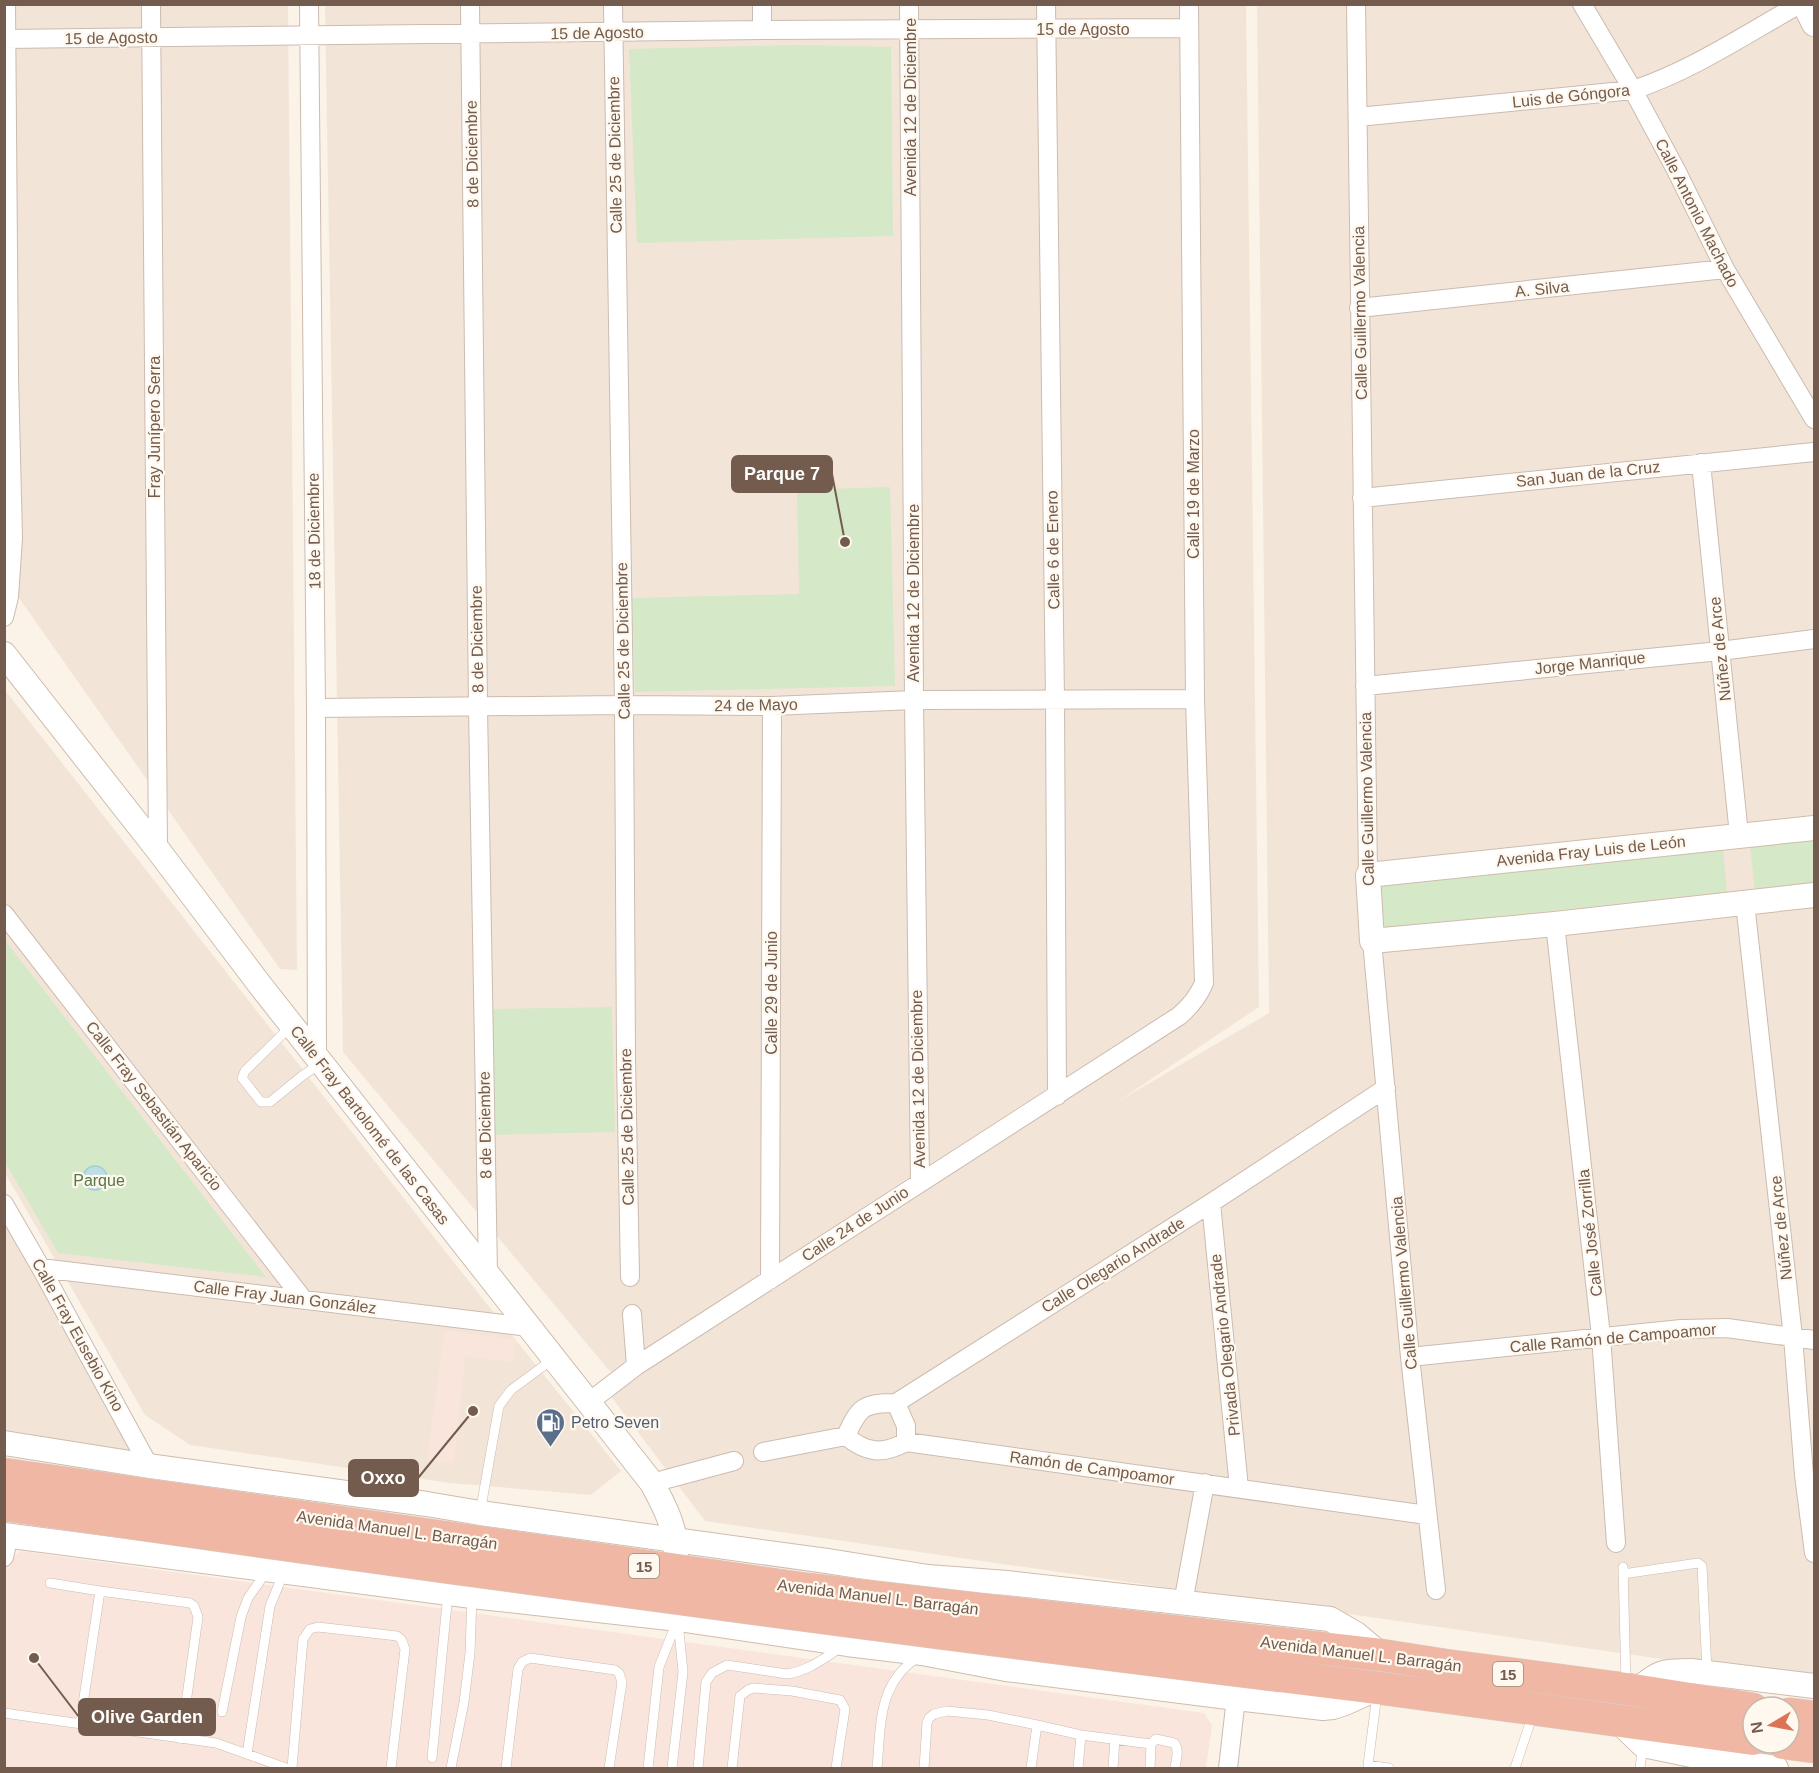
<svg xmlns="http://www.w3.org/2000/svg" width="1819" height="1773" font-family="Arial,sans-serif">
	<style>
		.residential { fill: #f2e5d7 }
		.commercial { fill: #fae5dd }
		.green { fill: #d5e8c7 }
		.water { fill: #bedee3; stroke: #a5cdd5; stroke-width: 1.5 }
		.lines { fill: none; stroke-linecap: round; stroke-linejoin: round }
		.lane-casing { stroke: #ccbbaf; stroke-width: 10 }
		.street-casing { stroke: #ccbbaf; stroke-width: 20 }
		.secondary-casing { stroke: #cfbcac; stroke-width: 26 }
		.highway-casing { stroke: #d8d1cd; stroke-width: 33 }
		.lane { stroke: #fff; stroke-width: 9 }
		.street { stroke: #fff; stroke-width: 18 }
		.secondary { stroke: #fff; stroke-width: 24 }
		.highway { stroke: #f0b7a4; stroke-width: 32 }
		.highway-bridge-casing { stroke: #d8d1cd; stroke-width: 33; stroke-linecap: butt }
		.highway-bridge { stroke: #f0b7a4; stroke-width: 32 }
		.labels { text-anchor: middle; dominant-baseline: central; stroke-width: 4.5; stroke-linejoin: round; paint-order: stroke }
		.shield { fill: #fef8ee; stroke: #9d8a7e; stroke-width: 1.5 }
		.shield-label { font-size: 15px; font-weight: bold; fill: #735b4e }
		.street-label { font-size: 16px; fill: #735b4e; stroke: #fef8ee }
		.park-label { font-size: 16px; fill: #557846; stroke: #fef8ee }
		.service-label { font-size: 16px; fill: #4e5e75; stroke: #fef8ee; text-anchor: start }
		.leader { fill: none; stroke: #735b4e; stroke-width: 2 }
		.callout-dot { fill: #735b4e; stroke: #fef8ee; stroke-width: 2 }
		.callout { fill: #735b4e; stroke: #735b4e; stroke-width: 2 }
		.callout-label { font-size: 18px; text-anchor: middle; font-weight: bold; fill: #fff }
	</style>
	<rect width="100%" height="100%" fill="#fbf3e8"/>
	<!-- residential -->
	<path class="residential" d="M4 5H288L297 970 280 969 5 578Z
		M325 5H1246L1259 1007 1117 1102 1269 1013 1257 5H1814V1681L705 1521 610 1395 623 1387 343 1052Z
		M4 689 482 1298 621 1471 591 1495 450 1483 190 1445 145 1415 5 1173Z
		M5 1200 158 1462 5 1443Z"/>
	<!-- commercial -->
	<path class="commercial" d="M445 1330 516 1340 513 1362 465 1356 454 1463 427 1460Z
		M20 1551 1204 1713 1212 1725 1206 1768H5V1566Z"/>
	<!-- green -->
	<path class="green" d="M799 45 891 47 893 236 637 243 629 49Z
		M890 487 895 686 635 692 632 598 799 594 797 490Z
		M1814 840V884L1755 890 1750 847Z
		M1723 850 1727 892 1383 929 1380 881Z
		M4 939 266 1277 58 1253 5 1162Z
		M612 1007 615 1132 490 1135 487 1009Z"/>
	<!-- water -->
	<path class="water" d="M83 1178a12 12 0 1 1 24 0a12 12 0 1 1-24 0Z"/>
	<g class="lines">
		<defs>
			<path id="lane" d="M290 1027 245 1071 242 1078 261 1102H270L302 1076 321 1063
				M480 1513 499 1406 511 1390 553 1359
				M1623 1567 1626 1684
				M1623 1574 1698 1563 1702 1566 1707 1671
				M50 1583 100 1591
				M1377 1694 1368 1765 1389 1768
				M222 1712 241 1617 248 1598 267 1571
				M4 1713 216 1743 286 1768
				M80 1724 100 1591 190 1603 194 1606 198 1617 181 1739
				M1037 1725 1081 1735
				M247 1754 270 1606 284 1572
				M432 1758 448 1593
				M292 1768 303 1639 310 1629 318 1627 397 1636 401 1639 405 1649 391 1768
				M451 1768 464 1702 470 1653 472 1596
				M506 1768 518 1669 522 1662 530 1658 615 1670 619 1673 622 1682 609 1768
				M648 1768 659 1667 677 1621
				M672 1768 683 1672 678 1621
				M698 1768 706 1682 712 1673 727 1665 787 1674C808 1671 824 1658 842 1647
				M732 1768 740 1696 748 1690 753 1688 792 1691 840 1700 845 1709 836 1768
				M877 1768C880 1739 878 1702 897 1677 902 1669 910 1663 917 1657
				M924 1768 927 1723 929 1718 934 1714 947 1711 988 1715 1037 1725 1031 1768
				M1078 1768 1081 1735 1151 1744
				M1113 1768 1115 1739
				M1150 1768 1151 1744 1156 1739 1174 1743C1180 1749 1176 1760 1175 1768
				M1515 1768 1533 1714
				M1640 1768 1643 1745"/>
			<path id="street" d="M151 4 158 850
				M309 4 316 708 317 1057
				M470 4 478 707 488 1274
				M613 4 624 705 626 1058 630 1277
				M762 4V30
				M909 4 914 700 920 1182
				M1046 4 1055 700 1057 1096
				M1356 4 1368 875
				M1582 4 1633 90 1676 170 1725 269 1814 419
				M4 39 762 30 1189 28
				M1358 117 1633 90C1691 71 1746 34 1800 4
				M1359 308 1725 269
				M1701 463 1739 835
				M1362 498 1814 452
				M4 617 9 597 13 538 9 376 6 4
				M1365 686 1720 651 1814 639
				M316 708 624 705 772 706 914 700 1195 699
				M1745 903 1793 1337 1804 1475 1814 1553
				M4 914 303 1299
				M1555 924 1601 1336 1616 1543
				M1372 941 1410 1357 1436 1590
				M1211 1203 1239 1488
				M4 1204 41 1268 149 1466
				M41 1268 529 1327
				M770 1280 772 706
				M632 1314 636 1366
				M1410 1357 1681 1329 1727 1328 1814 1340
				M589 1402 636 1366 1179 1016C1191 1006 1198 997 1204 983L1195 699 1189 4
				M896 1403 906 1426V1442
				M846 1436C859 1407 863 1403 896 1403L1211 1203 1386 1088
				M763 1452 846 1436C866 1453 882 1455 906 1442L1427 1515
				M652 1483 734 1461
				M4 1557 9 1536
				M1183 1603 1205 1483
				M1228 1768 1236 1698"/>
			<path id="secondary" d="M1804 4 1814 24
				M4 654 158 850 260 985 652 1483C664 1505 676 1528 676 1553
				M1814 828 1368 875 1372 941 1555 924 1814 895
				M4 1443 149 1466 427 1504 480 1513 827 1561 928 1577 1007 1583 1330 1619 1356 1634 1381 1655
				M4 1535 472 1596 678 1619 847 1644 922 1653 1006 1669 1236 1698 1323 1708 1333 1707 1345 1703 1378 1688
				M1636 1691C1660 1672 1660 1671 1691 1671L1814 1686
				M1616 1719 1643 1745 1711 1759 1776 1768"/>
			<path id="highway" d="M1285 1644 1381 1655 1445 1665 1627 1689 1753 1709
				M1281 1676 1378 1688 1753 1739
				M1789 1714 1814 1717
				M1783 1743 1814 1747"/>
		</defs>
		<!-- lane casing -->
		<use href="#lane" class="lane-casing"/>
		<!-- street casing -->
		<use href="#street" class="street-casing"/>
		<!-- secondary casing -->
		<use href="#secondary" class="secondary-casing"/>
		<!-- highway casing -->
		<use href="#highway" class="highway-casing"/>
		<!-- lane -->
		<use href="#lane" class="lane"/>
		<!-- street -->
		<use href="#street" class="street"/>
		<!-- secondary -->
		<use href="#secondary" class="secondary"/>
		<!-- highway -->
		<use href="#highway" class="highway"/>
		<defs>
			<path id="highway-bridge" d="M4 1474 807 1589 1285 1644
				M4 1505C429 1566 855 1624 1281 1676"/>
		</defs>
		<!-- highway-bridge casing -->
		<use href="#highway-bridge" class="highway-bridge-casing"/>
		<!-- highway-bridge -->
		<use href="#highway-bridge" class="highway-bridge"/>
	</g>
	<!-- icons -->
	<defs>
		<symbol id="fuel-pin" viewBox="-11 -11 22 30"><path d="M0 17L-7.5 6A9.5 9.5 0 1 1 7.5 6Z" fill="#5c6f8a" stroke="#fef8ee"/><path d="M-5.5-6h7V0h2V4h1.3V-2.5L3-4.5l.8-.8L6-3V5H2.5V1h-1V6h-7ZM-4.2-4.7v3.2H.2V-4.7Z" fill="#fff"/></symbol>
	</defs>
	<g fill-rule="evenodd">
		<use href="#fuel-pin" x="534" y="1406" width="33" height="45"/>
	</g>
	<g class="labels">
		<!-- shield labels -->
		<g class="shield">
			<rect x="629" y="1554" width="30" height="24" rx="4.5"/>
			<rect x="1493" y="1662" width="30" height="24" rx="4.5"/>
		</g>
		<g class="shield-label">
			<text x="644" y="1566">15</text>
			<text x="1508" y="1674">15</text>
		</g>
		<!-- street labels -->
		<g class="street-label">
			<text x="1083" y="29">15 de Agosto</text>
			<text transform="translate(597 33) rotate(-1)">15 de Agosto</text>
			<text transform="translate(111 38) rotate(-1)">15 de Agosto</text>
			<text transform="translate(1571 96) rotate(-6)">Luis de Góngora</text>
			<text transform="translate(910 107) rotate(-90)">Avenida 12 de Diciembre</text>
			<text transform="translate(472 154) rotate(-91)">8 de Diciembre</text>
			<text transform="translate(615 155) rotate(-91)">Calle 25 de Diciembre</text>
			<text transform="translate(1697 213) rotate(63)">Calle Antonio Machado</text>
			<text transform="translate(1542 289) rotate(-6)">A. Silva</text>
			<text transform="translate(1360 313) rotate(-91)">Calle Guillermo Valencia</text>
			<text transform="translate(154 427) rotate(-90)">Fray Junípero Serra</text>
			<text transform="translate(1588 474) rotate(-6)">San Juan de la Cruz</text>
			<text transform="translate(1193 494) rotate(-90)">Calle 19 de Marzo</text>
			<text transform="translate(314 531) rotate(-91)">18 de Diciembre</text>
			<text transform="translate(1053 550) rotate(-91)">Calle 6 de Enero</text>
			<text transform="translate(913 593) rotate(-90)">Avenida 12 de Diciembre</text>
			<text transform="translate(477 639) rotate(-91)">8 de Diciembre</text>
			<text transform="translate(623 641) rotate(-91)">Calle 25 de Diciembre</text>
			<text transform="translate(1720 649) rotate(-96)">Núñez de Arce</text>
			<text transform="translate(1590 663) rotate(-6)">Jorge Manrique</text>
			<text transform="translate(756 705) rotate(-1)">24 de Mayo</text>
			<text transform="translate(1367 799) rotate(-91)">Calle Guillermo Valencia</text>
			<text transform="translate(1591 851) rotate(-6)">Avenida Fray Luis de León</text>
			<text transform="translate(771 993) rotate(-90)">Calle 29 de Junio</text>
			<text transform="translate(918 1079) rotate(-91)">Avenida 12 de Diciembre</text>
			<text transform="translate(154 1106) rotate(52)">Calle Fray Sebastián Aparicio</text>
			<text transform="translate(370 1125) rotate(52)">Calle Fray Bartolomé de las Casas</text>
			<text transform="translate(485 1125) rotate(-91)">8 de Diciembre</text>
			<text transform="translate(627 1127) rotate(-91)">Calle 25 de Diciembre</text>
			<text transform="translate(855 1224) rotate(-33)">Calle 24 de Junio</text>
			<text transform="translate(1781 1228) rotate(-96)">Núñez de Arce</text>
			<text transform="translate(1590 1233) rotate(-96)">Calle José Zorrilla</text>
			<text transform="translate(1113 1265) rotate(-32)">Calle Olegario Andrade</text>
			<text transform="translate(1404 1283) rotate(-95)">Calle Guillermo Valencia</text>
			<text transform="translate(285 1297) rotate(7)">Calle Fray Juan González</text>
			<text transform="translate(78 1335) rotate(61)">Calle Fray Eusebio Kino</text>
			<text transform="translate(1613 1338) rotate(-5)">Calle Ramón de Campoamor</text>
			<text transform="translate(1225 1345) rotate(-96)">Privada Olegario Andrade</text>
			<text transform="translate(1092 1468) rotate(8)">Ramón de Campoamor</text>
			<text transform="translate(397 1530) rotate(8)">Avenida Manuel L. Barragán</text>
			<text transform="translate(878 1597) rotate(7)">Avenida Manuel L. Barragán</text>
			<text transform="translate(1361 1654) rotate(7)">Avenida Manuel L. Barragán</text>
		</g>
		<!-- park labels -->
		<g class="park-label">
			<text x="99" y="1180">Parque</text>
		</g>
		<!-- service labels -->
		<g class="service-label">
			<text x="571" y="1422">Petro Seven</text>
		</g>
	</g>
	<!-- callouts -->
	<path class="leader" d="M845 542L832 474M473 1411L418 1478M34 1658L79 1717"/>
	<g class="callout-dot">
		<circle cx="845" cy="542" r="6"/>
		<circle cx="473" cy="1411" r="6"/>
		<circle cx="34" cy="1658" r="6"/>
	</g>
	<g class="callout">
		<rect x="732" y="456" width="100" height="36" rx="6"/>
		<rect x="349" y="1460" width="69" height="36" rx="6"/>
		<rect x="79" y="1699" width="136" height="36" rx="6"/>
	</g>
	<g class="callout-label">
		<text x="782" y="480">Parque 7</text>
		<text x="383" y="1484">Oxxo</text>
		<text x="147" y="1723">Olive Garden</text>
	</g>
	<!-- border -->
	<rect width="1819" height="1773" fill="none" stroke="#735b4e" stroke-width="12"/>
	<!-- north arrow -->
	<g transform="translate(1771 1725) rotate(260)"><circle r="28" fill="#fef8ee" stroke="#c6b9ae" stroke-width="1.5"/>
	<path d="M0-4.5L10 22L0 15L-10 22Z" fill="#dc7356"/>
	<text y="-9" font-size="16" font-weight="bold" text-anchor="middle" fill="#735b4e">N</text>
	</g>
</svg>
